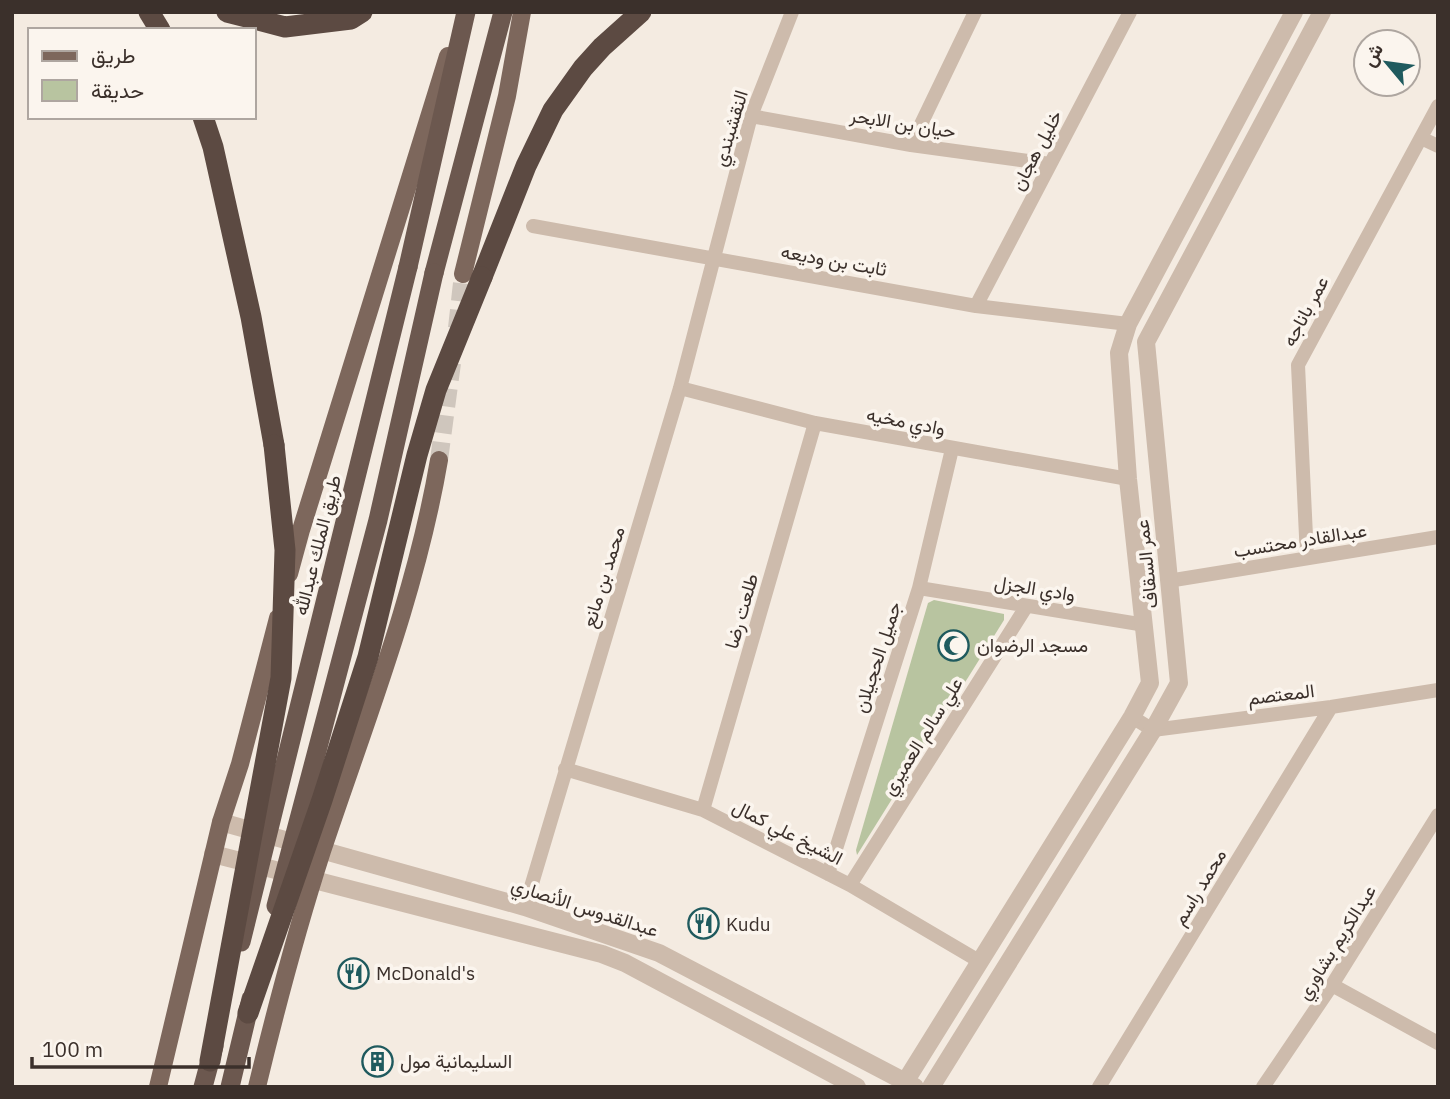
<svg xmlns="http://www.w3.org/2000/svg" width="1450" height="1099" font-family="'IBM Plex Sans',Vazirmatn,sans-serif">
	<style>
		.green { fill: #b8c4a0 }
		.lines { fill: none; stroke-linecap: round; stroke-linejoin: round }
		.primary-tunnel { stroke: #cfc6bd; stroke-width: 18; stroke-dasharray: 18 9; stroke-linecap: butt }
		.minor { stroke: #cdbbac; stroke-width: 14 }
		.tertiary { stroke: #cdbbac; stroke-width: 18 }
		.primary { stroke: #7d675c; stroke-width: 18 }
		.trunk { stroke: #6c584f; stroke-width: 19 }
		.motorway { stroke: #5c4a42; stroke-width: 21 }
		.trunk-bridge { stroke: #6c584f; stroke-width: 19 }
		.motorway-bridge { stroke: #5c4a42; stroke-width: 21 }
		.labels { text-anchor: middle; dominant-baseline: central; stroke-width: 7; stroke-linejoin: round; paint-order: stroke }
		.street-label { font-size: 19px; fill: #3b302b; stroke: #fbf5ee }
		.poi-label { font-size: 19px; fill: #3b302b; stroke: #fbf5ee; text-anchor: start }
	</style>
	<rect width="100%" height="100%" fill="#f4ebe1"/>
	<!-- green -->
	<path class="green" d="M934 600 1004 614V620L857 855 856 850 928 603Z"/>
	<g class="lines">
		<!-- primary-tunnel -->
		<path class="primary-tunnel" d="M457 328 463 274
			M439 460 452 363"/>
		<!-- minor -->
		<path class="minor" d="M751 116 911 145 1050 164
			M1421 138 1438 146
			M911 145 975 12
			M533 226 976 306 1128 324
			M976 306 1130 12
			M680 388 815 423 1128 479
			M1307 558 1298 365 1438 106
			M1168 581 1438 537
			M919 588 1145 625
			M1132 717 1153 730 1331 707 1438 690
			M565 769 703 810 850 885 979 961
			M703 810 815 423
			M828 874 919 588 952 449
			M850 885 1026 607
			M525 907 680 388 751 116 792 12
			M1332 985 1438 1043
			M1099 1087 1331 707
			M1263 1087 1332 985 1438 815"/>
		<!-- tertiary -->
		<path class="tertiary" d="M221 822 525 907 659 953 915 1087
			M213 854 602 954 625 963 857 1087
			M905 1082 1132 717 1150 683 1128 479 1119 353 1128 324 1294 12
			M931 1087 1153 730 1179 683 1146 342 1322 12"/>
		<!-- primary -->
		<path class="primary" d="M463 274 507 96 522 12
			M289 574 301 530 448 56
			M158 1087 221 822 240 764 278 618
			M257 1087C276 1008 297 929 322 851 365 722 416 595 439 460"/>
		<!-- trunk -->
		<path class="trunk" d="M408 267 466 12
			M434 273 503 12"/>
		<!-- motorway -->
		<path class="motorway" d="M149 12 160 30
			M227 12 285 27 351 19 362 12
			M203 117 213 147 251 317 274 445
			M482 277 526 166 553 110 583 68 602 47 641 12"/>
		<!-- trunk-bridge -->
		<path class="trunk-bridge" d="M276 906 378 520 434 273
			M241 942 408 267
			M203 1087 214 1046
			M230 1087 251 999"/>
		<!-- motorway-bridge -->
		<path class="motorway-bridge" d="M248 1013 322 800 368 657 417 455 436 390 482 277
			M210 1061 281 678 285 550 274 445"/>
	</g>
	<!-- icons -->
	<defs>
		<symbol id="mosque-ring" viewBox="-11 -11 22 22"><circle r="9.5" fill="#fbf5ee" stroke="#1f5a5e" stroke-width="1.5"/><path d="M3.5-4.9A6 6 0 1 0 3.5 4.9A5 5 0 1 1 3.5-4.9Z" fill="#1f5a5e"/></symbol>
		<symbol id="restaurant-ring" viewBox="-11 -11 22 22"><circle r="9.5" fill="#fbf5ee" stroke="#1f5a5e" stroke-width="1.5"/><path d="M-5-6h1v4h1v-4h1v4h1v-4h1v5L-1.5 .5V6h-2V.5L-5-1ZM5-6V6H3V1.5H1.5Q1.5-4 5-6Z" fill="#1f5a5e"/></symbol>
		<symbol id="building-ring" viewBox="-11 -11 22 22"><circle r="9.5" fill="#fbf5ee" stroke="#1f5a5e" stroke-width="1.5"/><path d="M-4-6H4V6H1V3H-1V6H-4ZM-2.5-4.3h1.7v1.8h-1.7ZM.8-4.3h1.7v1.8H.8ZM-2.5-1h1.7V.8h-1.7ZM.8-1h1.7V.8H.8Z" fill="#1f5a5e"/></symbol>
	</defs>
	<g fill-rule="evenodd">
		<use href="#mosque-ring" x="936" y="628" width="35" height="35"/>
		<use href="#restaurant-ring" x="686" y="906" width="35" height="35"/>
		<use href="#restaurant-ring" x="336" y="956" width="35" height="35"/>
		<use href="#building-ring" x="360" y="1044" width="35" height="35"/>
	</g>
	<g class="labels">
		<!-- street labels -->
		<g class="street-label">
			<text transform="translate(903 123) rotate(9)">حيان بن الابحر</text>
			<text transform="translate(730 128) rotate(-73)">النقشبندي</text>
			<text transform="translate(1036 150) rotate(-62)">خليل هجان</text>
			<text transform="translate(834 260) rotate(10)">ثابت بن وديعه</text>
			<text transform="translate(1305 311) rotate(-62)">عمر باناجه</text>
			<text transform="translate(906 421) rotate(11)">وادي مخيه</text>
			<text transform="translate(1300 540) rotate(-9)">عبدالقادر محتسب</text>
			<text transform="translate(317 545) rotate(-76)">طريق الملك عبدالله</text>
			<text transform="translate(1146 564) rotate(-96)">عمر السقاف</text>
			<text transform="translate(603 577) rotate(-73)">محمد بن مانع</text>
			<text transform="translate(1035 588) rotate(9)">وادي الجزل</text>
			<text transform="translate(741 611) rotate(-74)">طلعت رضا</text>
			<text transform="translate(877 657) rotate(-72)">جميل الحجيلان</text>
			<text transform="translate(1281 694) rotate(-7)">المعتصم</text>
			<text transform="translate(922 736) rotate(-58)">علي سالم العميري</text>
			<text transform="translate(788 832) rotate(27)">الشيخ علي كمال</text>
			<text transform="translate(1199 887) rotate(-59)">محمد راسم</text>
			<text transform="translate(585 907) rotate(18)">عبدالقدوس الأنصاري</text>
			<text transform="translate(1336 942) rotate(-58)">عبدالكريم بشاوري</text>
		</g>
		<!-- poi labels -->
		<g class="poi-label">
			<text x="977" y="645">مسجد الرضوان</text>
			<text x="726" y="924">Kudu</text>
			<text x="376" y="973">McDonald's</text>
			<text x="400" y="1061">السليمانية مول</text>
		</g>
	</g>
	<!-- border -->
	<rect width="1450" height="1099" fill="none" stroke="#3b302b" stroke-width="28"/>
	<!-- legend -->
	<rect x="28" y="28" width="228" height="91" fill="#fbf5ee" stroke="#aea6a0" stroke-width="2"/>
	<rect x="42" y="51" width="35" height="10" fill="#7d675c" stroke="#aea6a0" stroke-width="2"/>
	<text x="91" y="63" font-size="21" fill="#3b302b">طريق</text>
	<rect x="42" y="80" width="35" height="21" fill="#b8c4a0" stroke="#aea6a0" stroke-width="2"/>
	<text x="91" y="98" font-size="21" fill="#3b302b">حديقة</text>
	<!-- north arrow -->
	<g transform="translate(1387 63) rotate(299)"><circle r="33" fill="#fbf5ee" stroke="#aea6a0" stroke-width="2"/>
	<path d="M0-5L12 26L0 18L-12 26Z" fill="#1f5a5e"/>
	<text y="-10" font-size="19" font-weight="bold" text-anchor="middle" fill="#3b302b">ش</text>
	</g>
	<!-- scale -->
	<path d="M32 1057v10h217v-10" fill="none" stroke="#3b302b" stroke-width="3.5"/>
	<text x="42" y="1057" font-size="21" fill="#3b302b" stroke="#fbf5ee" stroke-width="5" paint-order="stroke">100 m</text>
</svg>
